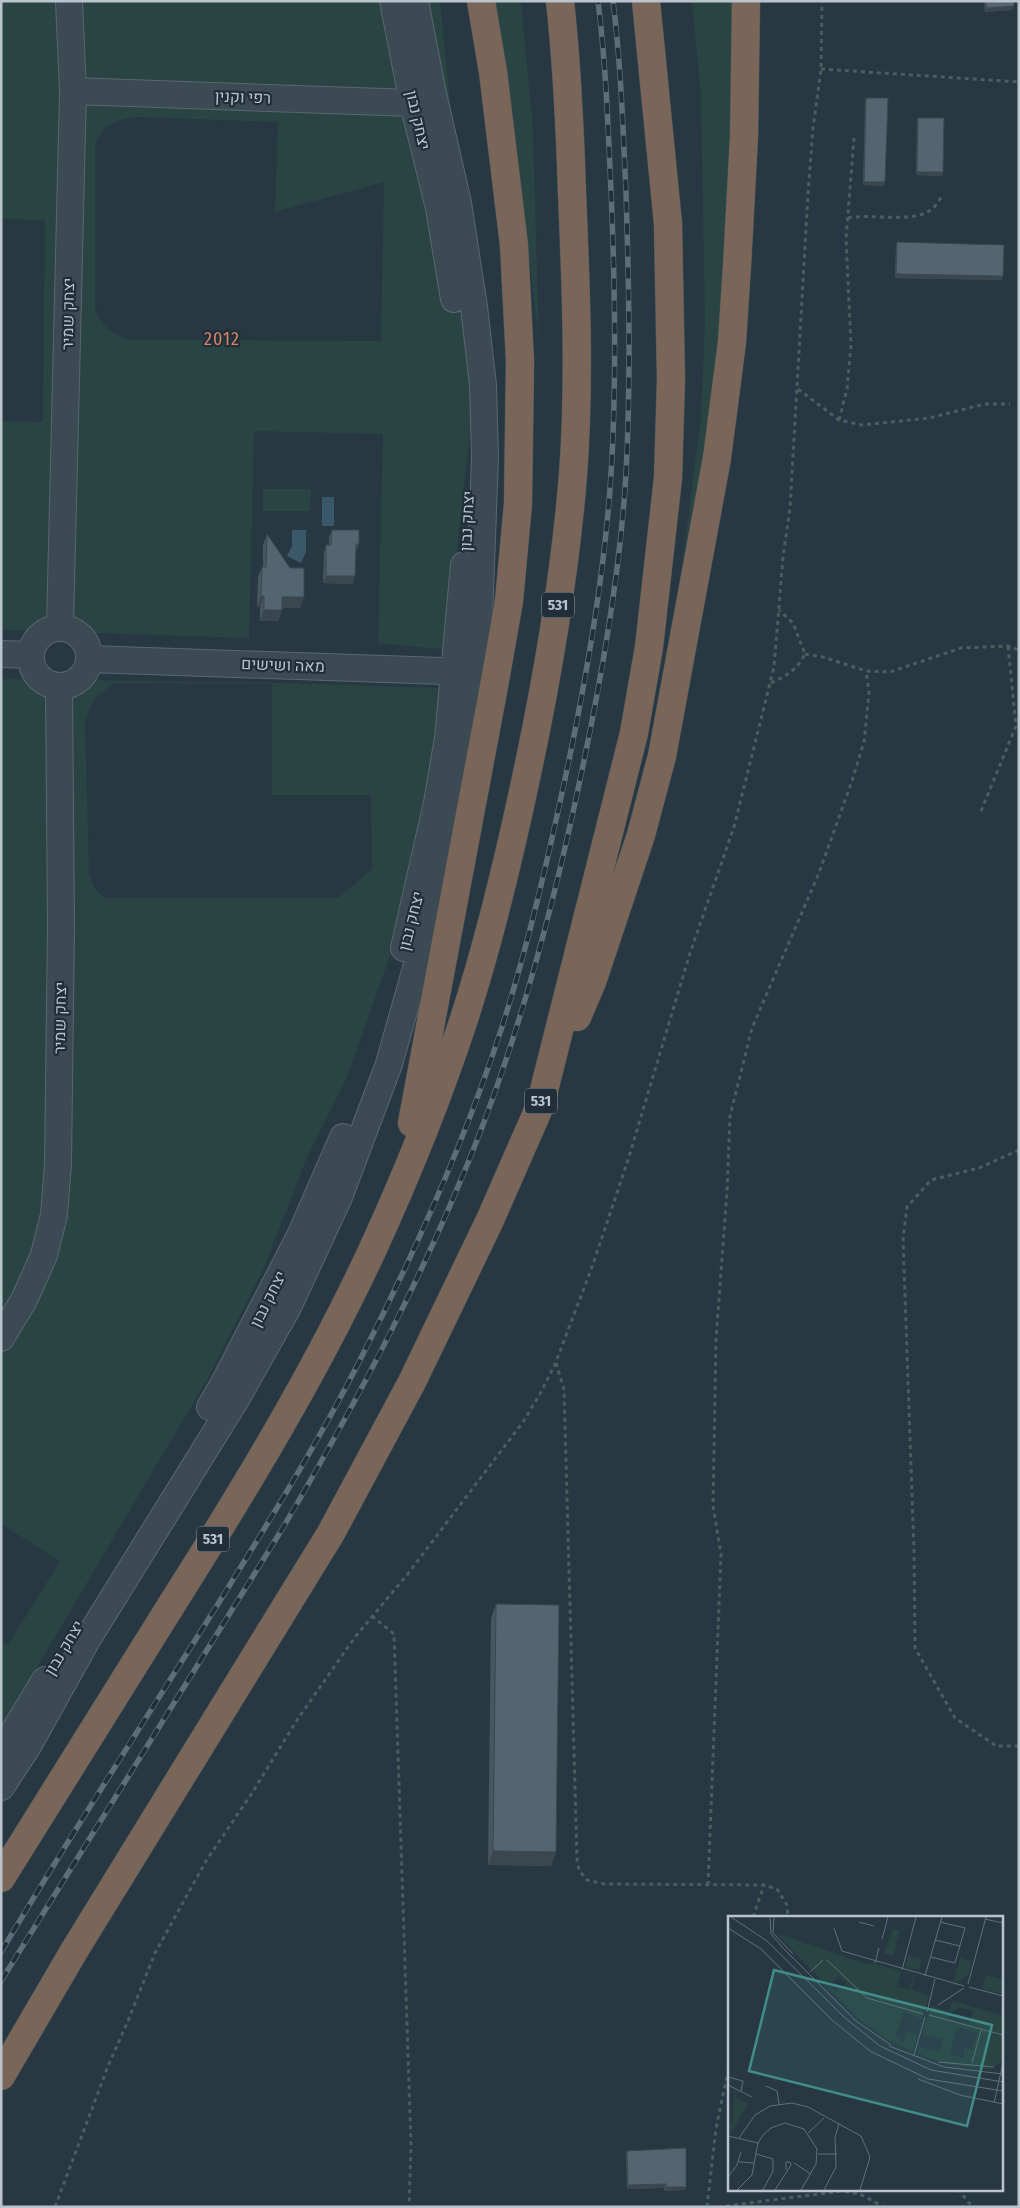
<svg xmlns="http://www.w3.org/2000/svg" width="1020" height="2208" font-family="'Fira Sans Condensed',Heebo,sans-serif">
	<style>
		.green { fill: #294442; fill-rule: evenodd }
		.water { fill: #3b586a }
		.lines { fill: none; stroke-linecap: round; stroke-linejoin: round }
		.minor-casing { stroke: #5a6770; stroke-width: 28 }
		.highway-casing { stroke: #46545d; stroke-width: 29 }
		.path { stroke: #47605e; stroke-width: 3; stroke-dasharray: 4 4; stroke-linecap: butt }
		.minor { stroke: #3b4a53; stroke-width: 26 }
		.highway { stroke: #796658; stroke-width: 28 }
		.rail-casing { stroke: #5d6e7a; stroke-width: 5.5 }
		.rail { stroke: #202f38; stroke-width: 4; stroke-dasharray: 11; stroke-linecap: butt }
		.wall { fill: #475760 }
		.shaded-wall { fill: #3a474e }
		.building { fill: #536570; stroke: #3a474e }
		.labels { text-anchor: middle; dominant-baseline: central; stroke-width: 4.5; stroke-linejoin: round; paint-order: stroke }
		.shield { fill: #202f38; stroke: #8b97a0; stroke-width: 1 }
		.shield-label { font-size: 15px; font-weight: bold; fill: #b9c4cd }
		.street-label { font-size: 16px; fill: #b9c4cd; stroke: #202f38 }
		.neighbourhood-label { font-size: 18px; letter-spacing: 1px; fill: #d88468; stroke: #202f38 }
		.inset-road { fill: none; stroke: #61707a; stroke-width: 1 }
		.view { fill: #428d8a; fill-opacity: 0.15; stroke: #428d8a; stroke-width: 2.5 }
		.inset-edge { fill: none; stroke: #b9c4cd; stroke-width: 2.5 }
	</style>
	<rect width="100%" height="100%" fill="#273843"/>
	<!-- green -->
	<path class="green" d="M1 1H440L450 102 481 345 458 536 450 650 378 643 383 434 254 431 249 638 1 630V421L43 422 45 220 1 219ZM137 117 278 122 275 212 384 182 381 341 130 340C112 333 102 328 95 309V148C99 126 117 119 137 117Z
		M493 1H521L533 130 539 343 513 117Z
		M692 1H735L727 266 706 456 675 622 701 416 705 320 701 98Z
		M263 489H311L310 511H263Z
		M1 679 283 683 444 688 439 723 396 939 347 1077 307 1157 264 1268 207 1380 1 1728V1642L8 1645 60 1561 1 1524ZM114 683 272 684V795H371L372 869 338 898H105L95 889 89 874 85 720 95 698Z"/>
	<!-- water -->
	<path class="water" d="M322 497H334V526H322Z
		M292 530H306V552L301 563 287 556 292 546Z"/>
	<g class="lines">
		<defs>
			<path id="minor" d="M393 1 413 103 439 208 454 299
				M73 91 413 103
				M60 627 73 91 69 1
				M31 657a29 29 0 1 1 58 0a29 29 0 1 1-58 0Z
				M1 654 30 655
				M89 659 471 672
				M404 948 437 803 448 738 464 565
				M1 1338 24 1300 44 1255 54 1215 58 1164 61 928 59 686
				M210 1407 224 1383 300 1236 343 1137
				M1 1753 45 1680
				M1 1787 28 1746 87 1640 235 1401 288 1307 339 1197 389 1064 436 897 460 785 477 673 485 457 483 385 474 307 458 203 433 94 415 1"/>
			<path id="highway" d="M577 1017 592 982 641 835 662 756 717 458 732 342 737 266 744 137 746 1
				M412 1123 494 686 509 601 518 504 520 361 514 245 493 72 481 1
				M1 1878C58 1787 115 1696 172 1604 244 1490 314 1375 371 1253 406 1177 438 1098 464 1019 491 936 511 850 529 764 549 669 565 573 573 475 580 382 576 286 572 193 570 129 567 65 560 1
				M1 2076 74 1951 331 1533 412 1382 490 1220 540 1106 634 733 649 647 668 478 671 379 668 224 646 1"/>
		</defs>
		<!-- minor casing -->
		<use href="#minor" class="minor-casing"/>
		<!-- highway casing -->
		<use href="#highway" class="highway-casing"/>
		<!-- path -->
		<path class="path" d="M821 69 1019 82
			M848 218C872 213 914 224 932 209 936 206 939 200 942 196
			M798 389 839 420 862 425 929 418 985 404H1010
			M839 420 847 389 851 345 846 239 854 138
			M805 654 823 657 866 671 890 672 961 648 1008 646 1019 650
			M771 683C786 676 797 670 805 654L793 623 779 610
			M981 811 1016 726 1008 646
			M1019 1150 979 1168 931 1180 907 1207 903 1239 914 1551 915 1648 955 1718 996 1746H1019
			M556 1363 564 1389 577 1859 579 1870 587 1880 605 1884 764 1885 777 1889 787 1905 788 1917
			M372 1616 394 1634 411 2145 409 2207
			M708 1885 721 1554 713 1506 716 1339 727 1192 730 1116 752 1028 819 873 852 781 864 742 869 693 866 671
			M753 1917 764 1885
			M958 2189 969 2203 975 2207
			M55 2207 108 2066 128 2021 155 1953 206 1861 252 1793 297 1720 355 1637 407 1575 523 1422 540 1394 556 1362 592 1267 628 1160 690 953 734 827 774 667 783 557 790 508 808 194 813 128 821 69 822 1
			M707 2207 716 2128 729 2067
			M718 2207 842 2191 860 2194 884 2207"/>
		<!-- minor -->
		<use href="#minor" class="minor"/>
		<!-- highway -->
		<use href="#highway" class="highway"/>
		<defs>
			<path id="rail" d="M1 1952C71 1834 145 1720 218 1604 268 1523 318 1443 361 1358 415 1252 464 1143 501 1030 529 943 549 854 568 765 588 669 605 572 611 474 617 380 615 284 611 190 608 127 606 64 598 1
				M1 1981 281 1531C357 1402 427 1270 481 1130 525 1015 556 895 581 775 602 676 620 575 626 474 631 380 629 287 626 193 623 129 621 65 613 1"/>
		</defs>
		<!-- rail casing -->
		<use href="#rail" class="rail-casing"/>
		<!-- rail -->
		<use href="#rail" class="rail"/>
	</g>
	<!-- wall -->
	<path class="wall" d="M984 1H1014V6L1012 10 985 12Z
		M866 98 885 182 884 186 863 185 865 102Z
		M918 118 943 172 942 176 916 175 917 121Z
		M897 242 1003 276 1001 280 895 278 896 246Z
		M332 530 359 544 356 552 353 584 323 583 324 553 326 545H329V537Z
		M267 534 304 597 300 608H282V610L278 621H260V607H257L258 577 262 567H263V545Z
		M496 1604 556 1852 551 1866 488 1865 491 1619Z
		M627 2151 685 2190 664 2191V2188L627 2189 626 2154Z"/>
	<!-- shaded-wall -->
	<path class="shaded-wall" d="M1014 6 1012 10 985 12 986 8Z
		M917 172H943L942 176 916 175Z
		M864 182H885L884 186 863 185Z
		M896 274 1003 276 1001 280 895 278Z
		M356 544H359L356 552H353Z
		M326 576H355L353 584 323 583Z
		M261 596H264L260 607H257Z
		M282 597H304L300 608H278Z
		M264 610H282L278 621H260Z
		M493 1851 556 1852 551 1866 488 1865Z
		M666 2184 664 2188 627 2189 628 2185Z
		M666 2187H686L685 2190 664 2191Z"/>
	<!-- building -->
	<path class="building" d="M986 1H1014V6L986 8Z
		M866 98H888L885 182H864Z
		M918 118H944L943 172H917Z
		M897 242 1004 245 1003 276 896 274Z
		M332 530H359V544H356L355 576H326V545H331Z
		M267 534 290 568H304V597H282V610H264V596H261L262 567H266Z
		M496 1604 559 1605 556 1852 493 1851Z
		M686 2148V2187H666V2184L628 2185 627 2151Z"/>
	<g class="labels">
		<!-- shield labels -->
		<g class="shield">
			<rect x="542" y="592.5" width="32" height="25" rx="4"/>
			<rect x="525" y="1088.5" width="32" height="25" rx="4"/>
			<rect x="197" y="1526.5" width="32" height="25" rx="4"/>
		</g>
		<g class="shield-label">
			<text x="558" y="605">531</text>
			<text x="541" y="1101">531</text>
			<text x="213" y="1539">531</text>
		</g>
		<!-- street labels -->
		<g class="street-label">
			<text transform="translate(243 97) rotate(2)">רפי וקנין</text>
			<text transform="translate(418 120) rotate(77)">יצחק נבון</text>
			<text transform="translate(68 314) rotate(-89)">יצחק שמיר</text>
			<text transform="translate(467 521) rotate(-87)">יצחק נבון</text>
			<text transform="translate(283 665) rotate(2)">מאה ושישים</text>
			<text transform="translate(411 921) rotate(-76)">יצחק נבון</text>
			<text transform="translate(60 1018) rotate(-89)">יצחק שמיר</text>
			<text transform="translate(268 1299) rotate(-63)">יצחק נבון</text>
			<text transform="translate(64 1648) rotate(-59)">יצחק נבון</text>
		</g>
		<!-- neighbourhood labels -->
		<g class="neighbourhood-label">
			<text x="222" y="339">2012</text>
		</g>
	</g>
	<!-- overview -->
	<g transform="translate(728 1916)">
		<rect width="275" height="275" fill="#273843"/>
		<path d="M165 13 172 14 165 40 156 37ZM48 17 142 49 143 47 187 59 184 74 201 79 185 136 162 125 132 104ZM173 56 185 59 181 74 169 71ZM111 60 118 67 108 76 101 69ZM176 96 194 103 190 119 179 116 176 126 167 120ZM180 40 194 43 191 54 177 51ZM232 42 243 45 240 59 230 66 226 65ZM275 58V78L254 73 258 59 274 63ZM224 85 275 99V137L273 146 262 154 218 148 189 137 191 130 212 136 215 123 195 118 203 90 221 95ZM230 92 245 94 241 108 222 103 223 96ZM230 111 249 117 245 133 236 131V142L221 138ZM6 173H9L8 181 19 187 23 183 2 218 0 208 5 207Z" fill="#294442" fill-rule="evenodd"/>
		<path class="inset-road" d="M3 1 39 25 116 101 152 130 203 154 275 166M42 1 43 18 55 32 128 105 163 129M46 1 45 17 65 38M257 3 275 7M131 6 146 10M0 12 33 33 104 104 142 135 200 163 275 175M106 12 114 35 236 70M154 23 160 1M207 24 232 30M203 41 227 47 237 12 212 6M99 44 139 82 195 98M147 47 151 32M174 54 188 1M82 56 95 44M197 60 214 1M240 68 258 1M241 71 275 80M210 89 236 72M199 96 207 63M201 99 275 119M161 130 216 151 275 158M186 139 197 101M210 146 266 151M244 147 253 114M0 161 15 165 13 175M190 163 232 179 275 188M0 169 24 181M38 170 49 175 51 188M266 187 275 147M80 217 96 202M0 220 30 227M11 222 27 199 42 190 64 187 80 191 133 220 142 241 132 274M28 238 45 243V255L35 274M90 238H109M11 246 27 247M66 247 83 258M0 261 9 249 13 236M9 274 24 259 30 227 35 219 43 212 57 207 76 213 89 233 88 248 73 274M47 274 63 249 62 246H58V254M96 274 108 251 107 221 111 208"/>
		<path class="view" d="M46 54 264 109 239 210 21 155Z"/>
		<rect width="275" height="275" class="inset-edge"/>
	</g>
	<!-- border -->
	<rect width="1020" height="2208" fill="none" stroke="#b9c4cd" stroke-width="5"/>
</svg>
